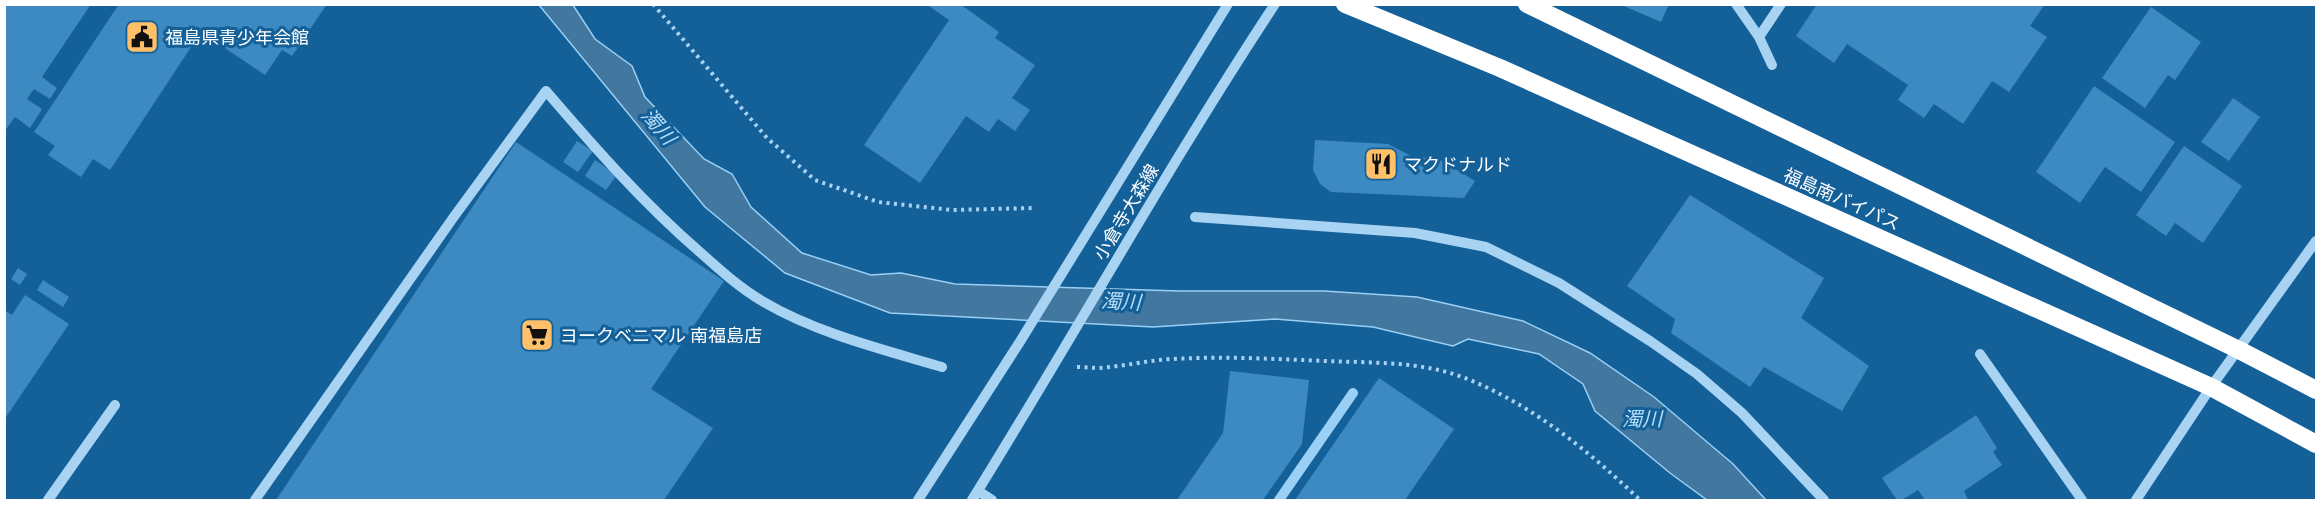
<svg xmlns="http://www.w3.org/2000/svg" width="2321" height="505" font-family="'Titillium Web','Noto Sans JP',sans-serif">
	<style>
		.water { fill: #4277a0; stroke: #9ad0f6; stroke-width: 1.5 }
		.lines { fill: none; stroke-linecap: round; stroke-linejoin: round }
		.stream { stroke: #9ad0f6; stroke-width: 10 }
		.building { fill: #3d89c1 }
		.path { stroke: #a8d3f3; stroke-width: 4; stroke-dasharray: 3 4.5; stroke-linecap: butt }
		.minor { stroke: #a8d3f3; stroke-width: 10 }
		.highway { stroke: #fff; stroke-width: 18 }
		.labels { text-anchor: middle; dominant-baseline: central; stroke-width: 6; stroke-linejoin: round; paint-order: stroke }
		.poi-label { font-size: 18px; fill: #fff; stroke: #146099; text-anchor: start }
		.street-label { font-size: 18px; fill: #fff; stroke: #146099 }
		.water-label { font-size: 20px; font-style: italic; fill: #b4ddf9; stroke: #146099 }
	</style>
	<rect width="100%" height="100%" fill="#146099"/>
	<!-- water -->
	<path class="water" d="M539 5H573L595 39 632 66 645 97 704 159 732 174 751 207 802 253 871 275 901 273 955 284 1180 291H1324L1417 297 1523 321 1590 353 1654 397 1733 464 1766 500H1707L1670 473 1595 411 1583 384 1539 354 1468 339 1453 346 1373 327 1275 319 1153 327 890 313 785 273 705 207Z"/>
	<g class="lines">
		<!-- stream -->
		<path class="stream" d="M1279 500 1353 393"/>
	</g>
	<!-- building -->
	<path class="building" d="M4 4H91L42 77 57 88 50 99 34 89 27 99 42 109 30 128 15 117 4 132Z
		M119 4H327L292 56 282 50 265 75 201 32 110 170 93 159 81 177 48 155 55 146 34 132Z
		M926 4H960L999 32 995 38 1035 65 1012 98 1030 110 1015 131 998 119 989 132 966 116 920 183 864 145 949 20Z
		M1619 4H1669L1661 22Z
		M1817 4H2045L2030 26 2047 37 2009 92 1992 81 1963 124 1934 104 1924 118 1898 100 1908 85 1847 44 1834 63 1796 36Z
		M2151 7 2201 42 2175 80 2168 75 2145 108 2102 78Z
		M2094 86 2175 142 2141 192 2105 167 2080 203 2036 172Z
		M2233 98 2260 117 2229 161 2201 142Z
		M1315 140 1388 144 1411 156 1439 159 1475 181 1464 198 1331 192 1320 184 1313 170Z
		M577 141 593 151 578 172 563 162Z
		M516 142 724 281 651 389 713 428 664 500H276Z
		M2184 146 2242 186 2203 243 2175 223 2166 236 2136 215Z
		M595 160 617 175 606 190 585 176Z
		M1690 195 1824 278 1801 318 1869 366 1842 411 1764 367 1750 387 1671 333 1675 319 1627 286Z
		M18 268 27 274 20 285 11 279Z
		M43 280 69 297 63 307 37 290Z
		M25 295 69 324 4 420V310L12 315Z
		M1230 371 1309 380 1302 444 1263 500H1177L1223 433Z
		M1379 378 1454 429 1405 500H1295Z
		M1976 415 1997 448 1993 452 2002 465 1964 491 1968 500H1925L1918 490 1902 500H1897L1882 478Z"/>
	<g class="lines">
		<!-- path -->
		<path class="path" d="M653 4 767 138 815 180 878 202 952 210 1034 208
			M1077 367C1088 367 1099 369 1109 367 1130 365 1151 360 1172 359 1224 356 1275 359 1327 361 1375 363 1425 361 1470 380 1535 407 1590 452 1640 500"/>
		<!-- minor -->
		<path class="minor" d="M1736 4 1759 37 1772 65
			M1759 37 1781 4
			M1195 217 1415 233 1486 247 1559 283 1650 341 1697 374 1742 413 1824 500
			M1980 354 2082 500
			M978 491 992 500
			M48 500 115 405
			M255 500 453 218 546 91C595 148 644 204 701 253 720 270 740 288 762 301 816 333 881 349 942 367
			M918 500 1021 340 1228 4
			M972 500C1074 336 1168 166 1275 4
			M2136 500 2211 387 2316 241"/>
		<!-- highway -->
		<path class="highway" d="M1345 4 1500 68 2211 387 2316 444
			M1527 4 2239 350 2316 390"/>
	</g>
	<!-- icons -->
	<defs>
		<symbol id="civic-square" viewBox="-11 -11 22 22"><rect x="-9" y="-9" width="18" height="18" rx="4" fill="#ffc069" stroke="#146099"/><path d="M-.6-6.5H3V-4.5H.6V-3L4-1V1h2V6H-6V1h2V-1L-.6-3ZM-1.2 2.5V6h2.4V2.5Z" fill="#111"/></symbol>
		<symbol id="restaurant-square" viewBox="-11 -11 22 22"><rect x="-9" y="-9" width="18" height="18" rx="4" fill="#ffc069" stroke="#146099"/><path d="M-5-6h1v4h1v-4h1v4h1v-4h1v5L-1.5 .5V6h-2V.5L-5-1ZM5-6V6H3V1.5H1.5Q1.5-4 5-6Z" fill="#111"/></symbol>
		<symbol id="supermarket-square" viewBox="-11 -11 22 22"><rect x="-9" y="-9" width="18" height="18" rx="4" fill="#ffc069" stroke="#146099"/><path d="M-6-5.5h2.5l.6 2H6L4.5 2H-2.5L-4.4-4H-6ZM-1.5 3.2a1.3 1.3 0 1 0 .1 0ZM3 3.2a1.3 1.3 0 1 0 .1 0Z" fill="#111"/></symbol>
	</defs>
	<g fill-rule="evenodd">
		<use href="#civic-square" x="123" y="18" width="38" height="38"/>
		<use href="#restaurant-square" x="1362" y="145" width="38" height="38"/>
		<use href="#supermarket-square" x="518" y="316" width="38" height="38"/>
	</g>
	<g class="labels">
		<!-- poi labels -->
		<g class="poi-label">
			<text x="165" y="37">福島県青少年会館</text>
			<text x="1404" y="164">マクドナルド</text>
			<text x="560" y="335">ヨークベニマル 南福島店</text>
		</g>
		<!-- street labels -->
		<g class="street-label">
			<text transform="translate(1842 199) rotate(24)">福島南バイパス</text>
			<text transform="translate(1126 212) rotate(-59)">小倉寺大森線</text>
		</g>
		<!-- water labels -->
		<g class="water-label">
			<text transform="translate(659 126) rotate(49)">濁川</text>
			<text transform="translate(1121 301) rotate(3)">濁川</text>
			<text x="1642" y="418">濁川</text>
		</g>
	</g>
	<!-- border -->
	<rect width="2321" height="505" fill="none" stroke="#ffffff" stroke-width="12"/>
</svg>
